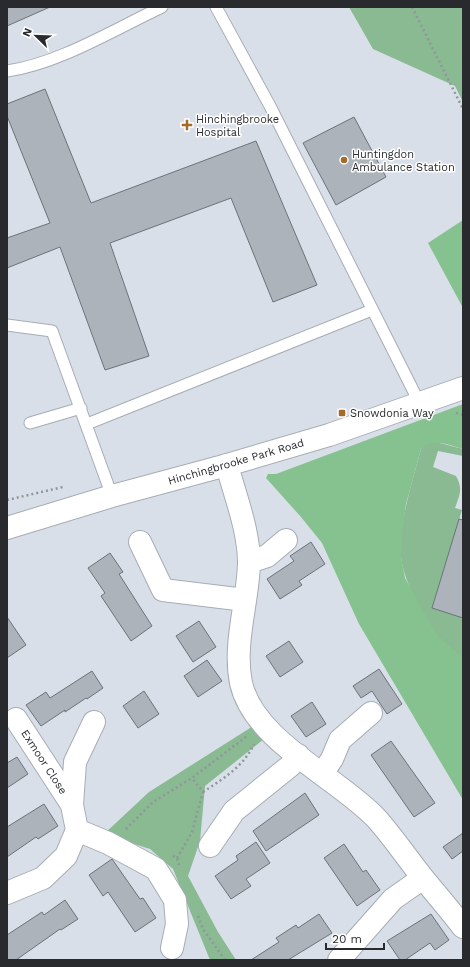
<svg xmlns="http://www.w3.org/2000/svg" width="470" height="967" font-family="'Work Sans',sans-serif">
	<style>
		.green { fill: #89ba91 }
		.forest { fill: #86c290 }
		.building { fill: #adb3bb; stroke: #6d727a }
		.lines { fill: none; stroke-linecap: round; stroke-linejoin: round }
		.service-casing { stroke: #a7acb5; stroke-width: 13 }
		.minor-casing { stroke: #a7acb5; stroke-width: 24 }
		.tertiary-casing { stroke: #a7acb5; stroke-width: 24 }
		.path { stroke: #91959c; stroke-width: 2.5; stroke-dasharray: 2 3; stroke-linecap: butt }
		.service { stroke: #fff; stroke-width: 11 }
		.minor { stroke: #fff; stroke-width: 22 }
		.tertiary { stroke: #fff; stroke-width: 22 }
		.poi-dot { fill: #a36a28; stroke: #fff; stroke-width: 1.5 }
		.labels { text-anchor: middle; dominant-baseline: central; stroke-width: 3; stroke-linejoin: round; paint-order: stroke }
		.poi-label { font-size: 11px; fill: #282a2d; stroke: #fff; text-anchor: start }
		.street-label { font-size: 11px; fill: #282a2d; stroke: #fff }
	</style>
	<rect width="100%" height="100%" fill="#d9dfe8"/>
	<!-- green -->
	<path class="green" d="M349 7H463V102L455 86 373 49Z
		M432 441 463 449V456L438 451 433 467 456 476C463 489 460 494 455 508L462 510 432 608 463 617V681C445 650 403 590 401 556 399 520 412 484 421 449L426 443Z
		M258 723 269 735 205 786 200 841 188 876 218 932 236 960H210L173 869 150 849 104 834 149 792Z"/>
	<!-- forest -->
	<path class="forest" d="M463 220V308L428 243Z
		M463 404V449C449 445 432 437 421 449L406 504 402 534 401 557 405 578 436 634 463 658V800L359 624 322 543 301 517 266 478 268 474H276Z"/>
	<!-- building -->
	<path class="building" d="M7 7H50L7 26Z
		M45 89 91 203 256 141 317 285 273 302 231 198 110 243 149 356 105 370 60 247 7 268V238L50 223 7 116V104Z
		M354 117 386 177 336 205 303 143Z
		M459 519 463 520V618L432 608Z
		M311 542 325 564 299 581 302 585 280 599 267 579 294 561 290 556Z
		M110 553 123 572 119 574 152 626 131 641 101 596 105 593 88 568Z
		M7 617 26 645 7 658Z
		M199 621 216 647 193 662 176 636Z
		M289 641 303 662 280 677 266 656Z
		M207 660 222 681 198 697 184 676Z
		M379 669 402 704 387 714 372 691 361 698 353 686Z
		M92 671 103 688 87 699 86 698 65 712V710L41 726 26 705 46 692 50 698Z
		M144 691 159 714 138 728 123 706Z
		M312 702 326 724 306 737 291 716Z
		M391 741 435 803 414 817 371 755Z
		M17 757 28 774 7 788V763Z
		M305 793 319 815 266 851 253 831Z
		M44 804 58 826 38 839 36 837 7 857V827Z
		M463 833V851L452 859 443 847Z
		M256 842 270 863 246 879 251 886 231 899 215 876 238 860 236 856Z
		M344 844 363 872 366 870 380 890 357 906 324 858Z
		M112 859 140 899 143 898 156 918 135 932 108 892 103 896 89 875Z
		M65 900 78 919 61 930 60 929 16 960H7V935L42 912 44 915Z
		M319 914 332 933 288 960H251L279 942 276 938 296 925 298 928Z
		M431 914 449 940 435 950 430 943 405 960H400L387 941Z"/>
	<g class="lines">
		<defs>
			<path id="service" d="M216 7 270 106 420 404
				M7 71C58 64 115 29 162 7
				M7 325 52 331 112 496
				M30 423 81 408
				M87 424 372 310"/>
			<path id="minor" d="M227 465C235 496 249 530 249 563 248 602 233 644 241 683 254 741 337 777 376 818 393 837 407 858 423 878 436 894 450 910 463 927
				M140 542 163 590 245 600
				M249 562 267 556 286 540
				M322 774 332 759 340 740 371 713
				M72 805 75 762 94 722
				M77 830 108 843 156 869 175 900 177 924 172 948
				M210 846 234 811 290 766 298 755
				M7 893 43 878 66 856 77 830 72 805 16 719
				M339 960 393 899 423 878"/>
			<path id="tertiary" d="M7 528 112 496 227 465 329 435 463 388"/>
		</defs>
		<!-- service casing -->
		<use href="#service" class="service-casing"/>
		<!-- minor casing -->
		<use href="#minor" class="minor-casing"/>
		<!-- tertiary casing -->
		<use href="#tertiary" class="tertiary-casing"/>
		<!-- path -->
		<path class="path" d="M412 7 463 109
			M456 413 463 415
			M7 500 63 487
			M203 792C223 779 244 766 254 744
			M126 829 153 802 192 778 247 736
			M173 856 177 858 179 865
			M177 858 192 832 203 792 192 778
			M198 916 203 929 225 960"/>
		<!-- service -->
		<use href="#service" class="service"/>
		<!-- minor -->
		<use href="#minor" class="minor"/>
		<!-- tertiary -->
		<use href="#tertiary" class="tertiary"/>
	</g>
	<!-- markers -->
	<g class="poi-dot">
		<path d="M185 119h4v4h4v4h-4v4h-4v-4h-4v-4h4z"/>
		<circle cx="344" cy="160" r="4"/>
		<rect x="338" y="409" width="8" height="8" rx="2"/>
	</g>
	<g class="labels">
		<!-- poi labels -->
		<g class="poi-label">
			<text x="196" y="119">Hinchingbrooke<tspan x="196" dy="13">Hospital</tspan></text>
			<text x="352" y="154">Huntingdon<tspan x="352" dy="13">Ambulance Station</tspan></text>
			<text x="350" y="413">Snowdonia Way</text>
		</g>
		<!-- street labels -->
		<g class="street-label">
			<text transform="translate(236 462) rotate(-16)">Hinchingbrooke Park Road</text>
			<text transform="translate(44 762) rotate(57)">Exmoor Close</text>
		</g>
	</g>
	<!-- border -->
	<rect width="470" height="967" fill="none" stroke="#282a2d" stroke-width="16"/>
	<!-- north arrow -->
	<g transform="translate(36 36) rotate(293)" stroke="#ffffff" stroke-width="3" paint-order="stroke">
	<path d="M0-3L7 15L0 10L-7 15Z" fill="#282a2d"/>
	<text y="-6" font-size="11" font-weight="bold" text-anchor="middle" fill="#282a2d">N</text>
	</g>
	<!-- scale -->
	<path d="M326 943v6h58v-6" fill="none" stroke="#282a2d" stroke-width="2"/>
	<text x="332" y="943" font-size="12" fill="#282a2d" stroke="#ffffff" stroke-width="3" paint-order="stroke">20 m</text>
</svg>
